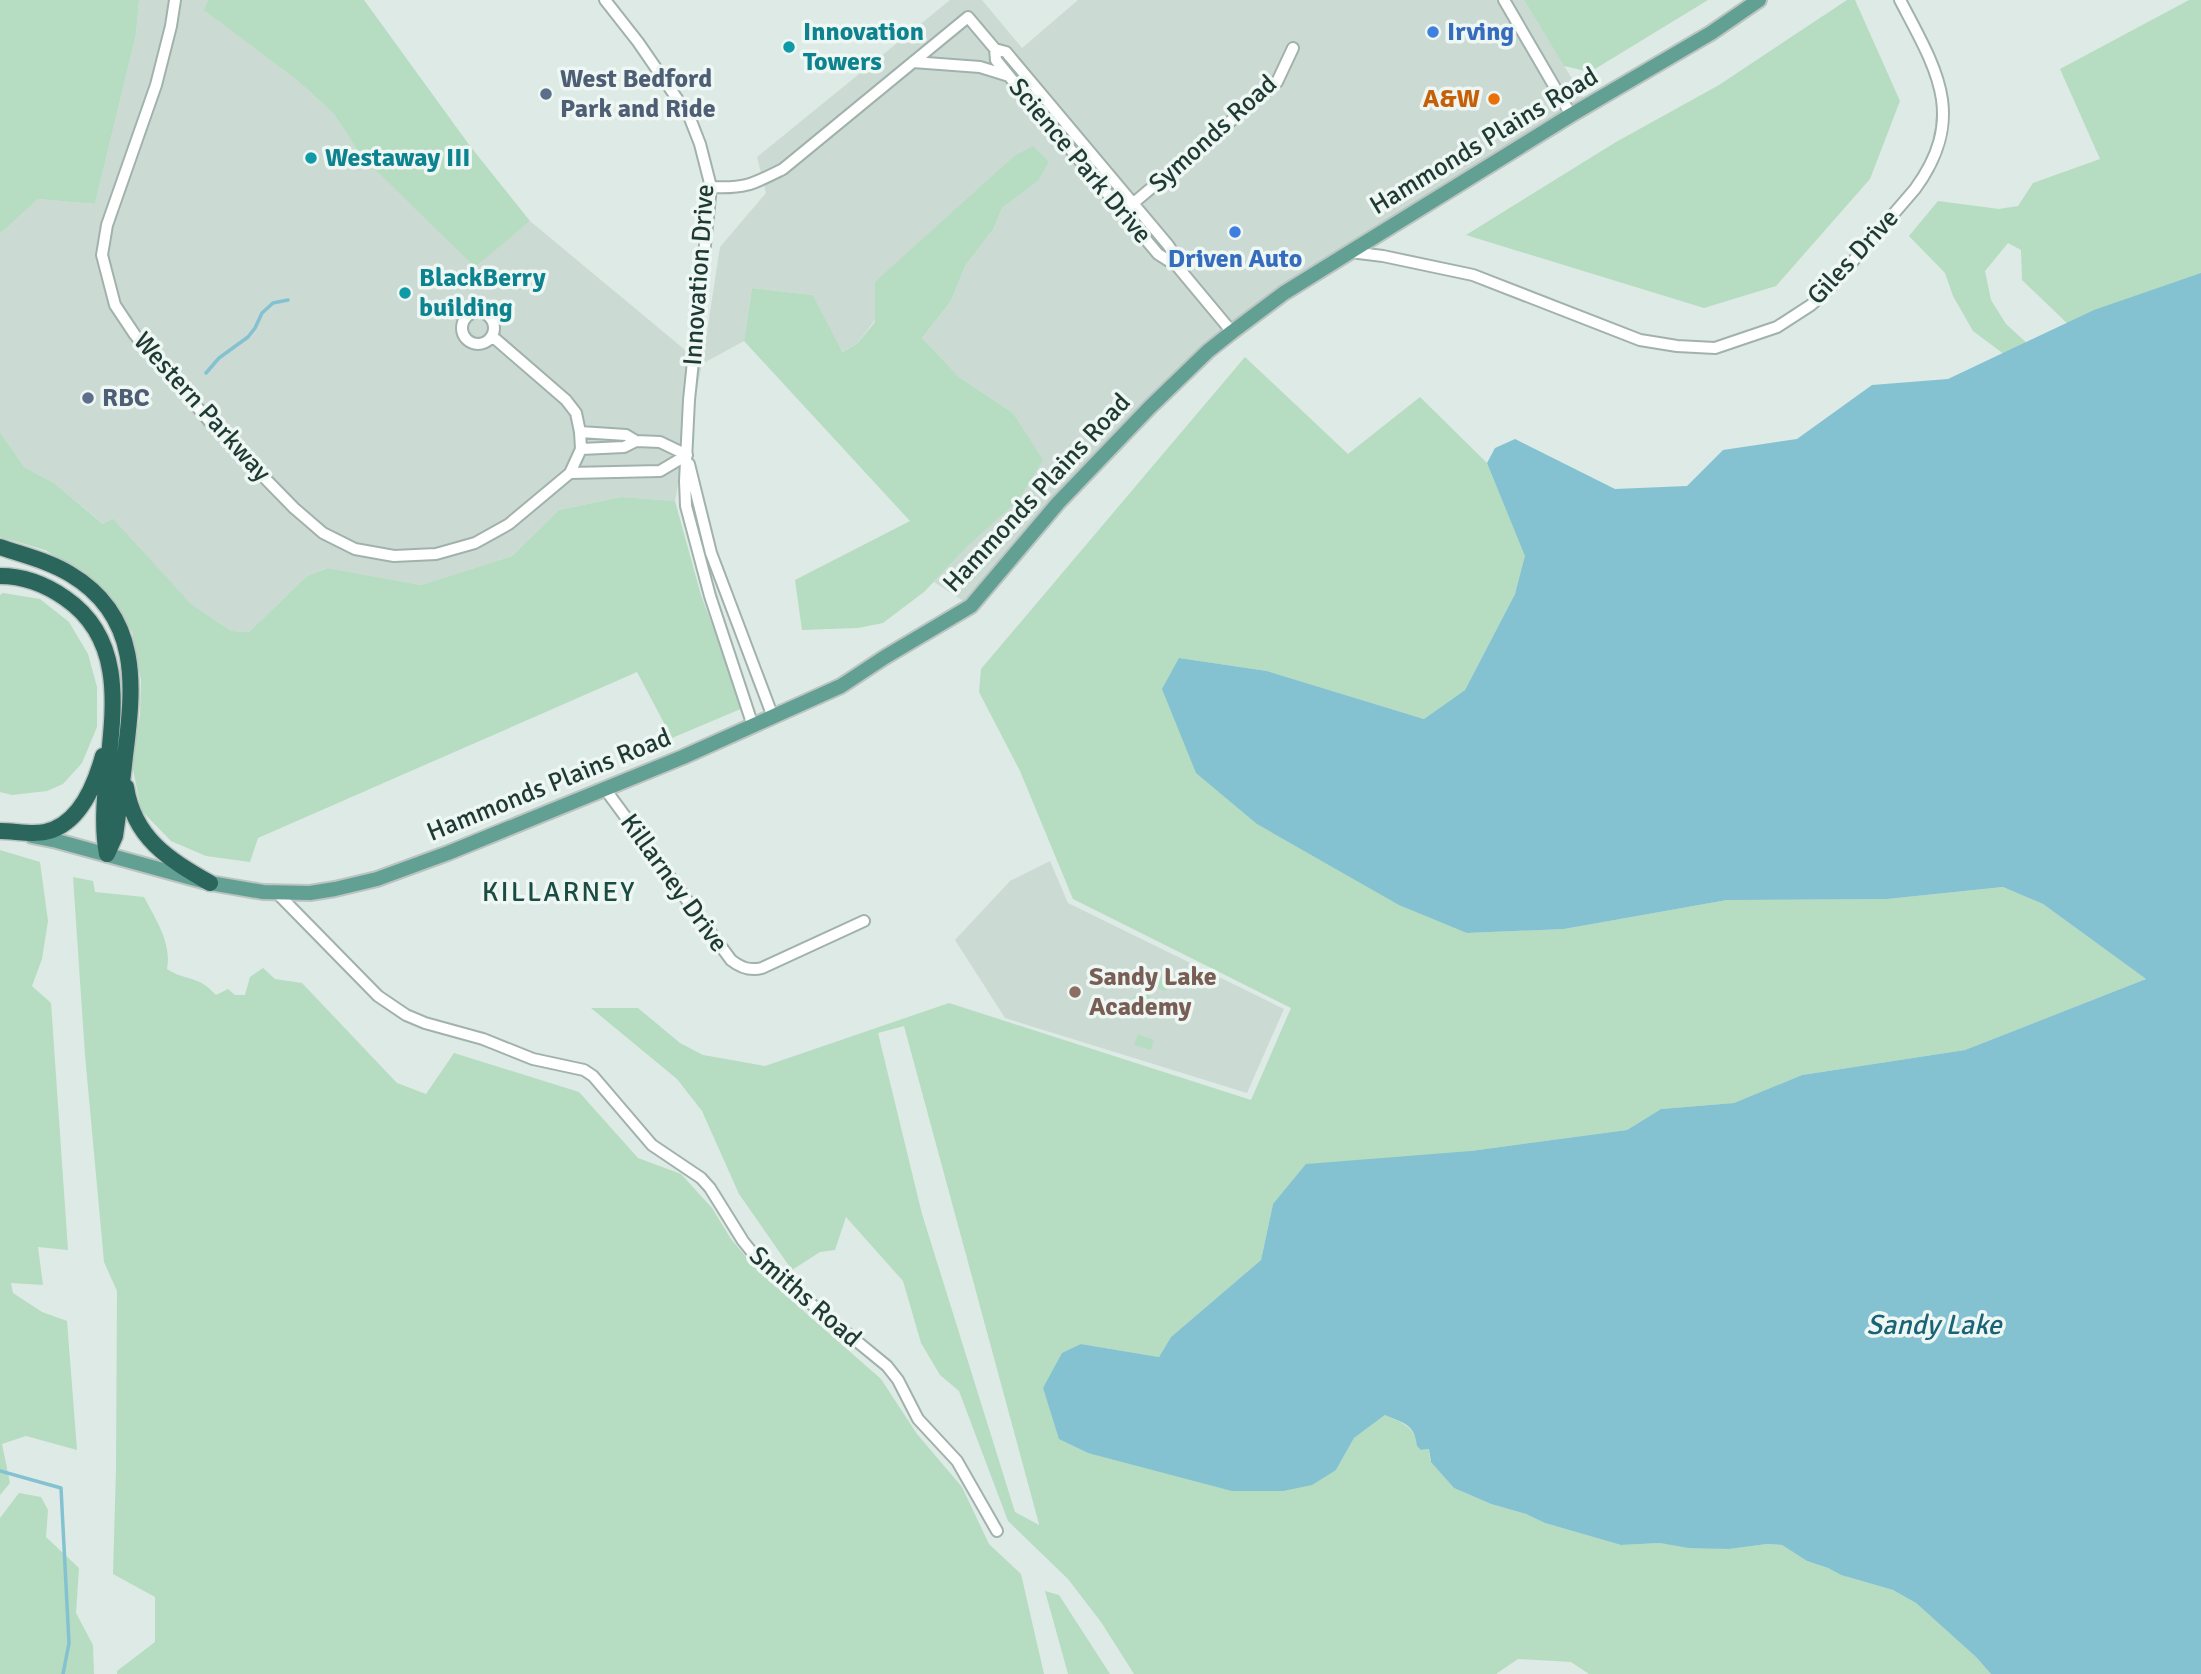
<svg xmlns="http://www.w3.org/2000/svg" width="2201" height="1674" font-family="Signika,sans-serif">
	<style>
		.built { fill: #ccdad4 }
		.green { fill: #b6dcc1; fill-rule: evenodd }
		.water { fill: #84c2d1 }
		.lines { fill: none; stroke-linecap: round; stroke-linejoin: round }
		.stream { stroke: #84c2d1; stroke-width: 3.5 }
		.minor-casing { stroke: #a1b2ac; stroke-width: 14 }
		.major-casing { stroke: #bcc4c2; stroke-width: 18 }
		.highway-casing { stroke: #bcc4c2; stroke-width: 19 }
		.minor { stroke: #fff; stroke-width: 10 }
		.major { stroke: #61a093; stroke-width: 14 }
		.highway { stroke: #2b665c; stroke-width: 16 }
		.shop-dot { fill: #3f7fe0; stroke: #eef7f3; stroke-width: 2.5 }
		.culture-dot { fill: #0f9aa8; stroke: #eef7f3; stroke-width: 2.5 }
		.service-dot { fill: #5c6f8a; stroke: #eef7f3; stroke-width: 2.5 }
		.food-dot { fill: #e8710a; stroke: #eef7f3; stroke-width: 2.5 }
		.education-dot { fill: #8d6e63; stroke: #eef7f3; stroke-width: 2.5 }
		.labels { text-anchor: middle; dominant-baseline: central; stroke-width: 7; stroke-linejoin: round; paint-order: stroke }
		.culture-label { font-size: 26px; font-weight: bold; fill: #0d838f; stroke: #eef7f3; text-anchor: start }
		.shop-label { font-size: 26px; font-weight: bold; fill: #366cbe; stroke: #eef7f3; text-anchor: start }
		.service-label { font-size: 26px; font-weight: bold; fill: #4e5e75; stroke: #eef7f3; text-anchor: start }
		.food-label { font-size: 26px; font-weight: bold; fill: #c56008; stroke: #eef7f3; text-anchor: end }
		.street-label { font-size: 26px; fill: #1f3a33; stroke: #eef7f3 }
		.education-label { font-size: 26px; font-weight: bold; fill: #785e54; stroke: #eef7f3; text-anchor: start }
		.neighbourhood-label { font-size: 28px; letter-spacing: 2px; fill: #1b4c42; stroke: #eef7f3 }
		.water-label { font-size: 28px; font-style: italic; fill: #196376; stroke: #eef7f3 }
	</style>
	<rect width="100%" height="100%" fill="#deeae5"/>
	<!-- built -->
	<path class="built" d="M139 0H208L205 10 298 81 334 114 362 157 475 266 530 221 702 364 720 247 766 193 757 157 950 0H982L1022 48 1078 0H1524L1588 105 1350 252 1208 351 971 606 934 582 969 545 1042 460 1013 413 959 377 922 338 951 301 965 266 994 228 1002 208 1037 182 1014 156 962 204 857 344 841 352 813 295 752 288 744 341 702 364 675 501 621 497 559 510 512 556 421 585 326 568 307 576 249 632 231 631 191 604 157 568 54 483 24 467 0 432V234L38 199 95 204 136 34Z
		M1050 861 1068 903 1284 1009 1247 1093 1005 1018 955 940 1010 881Z"/>
	<!-- green -->
	<path class="green" d="M0 0H139L136 34 95 204 38 199 0 234Z
		M208 0H364L470 146 530 221 475 267 362 157 334 114 298 81 204 10Z
		M1524 0H1708L1590 72 1564 66Z
		M1847 0H1855L1900 101 1870 179 1776 286 1704 308 1466 235 1616 142 1719 85Z
		M2189 0H2201V284L2071 327 2022 280 2021 250 2008 243 1985 271 1991 300 2006 324 2029 345 2009 358 1973 331 1953 296 1945 273 1909 236 1938 201 1999 209 2018 206 2033 183 2100 159 2060 69Z
		M1033 146 1049 162 1037 182 1002 208 994 228 965 266 951 301 922 338 959 377 1013 413 1043 460 1019 499 969 545 924 592 883 623 858 628 802 630 795 580 910 521 744 341 752 288 813 295 842 352 857 344 875 322V282L1014 156Z
		M1245 357 1348 454 1420 397 1487 463 1526 556 1515 594 1465 690 1424 719 1267 671 1179 658 1467 933 1564 929 1727 900 1887 899 2003 887 2043 904 2146 979 1965 1050 1802 1075 1734 1103 1661 1109 1627 1130 1471 1151 1273 1204 1261 1260 1171 1337 1159 1357 1081 1344 1043 1388 1060 1439 1088 1453 1336 1470 1354 1438 1385 1415C1408 1425 1412 1426 1421 1450L1429 1449 1430 1460 1454 1488 1491 1504 1526 1514 1545 1523 1621 1545 1660 1543 1729 1549 1767 1544 1782 1545 1807 1561 1828 1568 1841 1575 1893 1590 1916 1603 1976 1657 1991 1674H1589L1571 1662 1518 1659 1496 1674H1134L1101 1622 1068 1579 1008 1521 959 1391 940 1375 921 1343 903 1281 846 1217 835 1250 820 1252 792 1270 739 1194 702 1111 677 1079 591 1008H638L680 1043 703 1055 765 1066 949 1003 1251 1100 1291 1008 1073 899 1020 771 979 692 981 669ZM904 1026 1039 1524V1525L1015 1512 922 1214 878 1033Z
		M0 432 24 467 54 483 103 524 113 519 191 604 231 631 249 632 307 576 327 568 421 585 512 556 559 510 621 497 675 501 701 595 743 708 672 738 637 672 258 838 250 862 206 856 171 841 141 810 132 764 140 715 141 680 132 632 114 603 88 577 45 550 0 537Z
		M3 593 40 599 69 622 88 654 97 687V727L82 763 63 784 47 791 12 795 0 792V595Z
		M0 850 40 862 48 921 42 959 32 986 51 1003 68 1250 38 1247 43 1285 11 1283 13 1293 42 1312 67 1321 77 1450 26 1436 2 1444 10 1483 0 1495Z
		M73 877 93 881 95 892 144 897C156 920 172 943 167 969 187 982 197 974 216 995L228 989 235 995H245L250 977 263 968 275 979 302 983 397 1083 426 1094 454 1053 579 1092 638 1158 681 1174 712 1208 731 1239 758 1271 881 1379 917 1434 962 1487 989 1544 1021 1574 1044 1674H117V1671L155 1642V1597L113 1574 116 1469 117 1291 104 1262 85 1055Z
		M1163 969 1173 972 1166 991 1156 988Z
		M1132 1002a10 10 0 1 1 20 0a10 10 0 1 1-20 0Z
		M1138 1034 1154 1040 1151 1050 1134 1045Z
		M19 1493 41 1497 48 1510 46 1537 79 1568 76 1613 93 1645 94 1674H0V1518Z
		M1045 1591 1059 1595 1110 1674H1068Z"/>
	<!-- water -->
	<path class="water" d="M2201 273V1674H1991L1976 1657 1916 1603 1893 1590 1841 1575 1828 1568 1807 1561 1782 1545 1767 1544 1729 1549 1689 1548 1660 1543 1621 1545 1545 1523 1526 1514 1491 1504 1454 1488 1431 1462 1429 1449 1421 1450 1417 1446C1415 1424 1403 1423 1385 1415L1354 1438 1336 1470 1312 1485 1283 1491H1232L1088 1453 1059 1439 1043 1388 1062 1353 1081 1344 1159 1357 1171 1337 1261 1260 1273 1204 1306 1164 1471 1151 1627 1130 1661 1109 1734 1103 1802 1075 1965 1050 2146 979 2043 904 2003 887 1887 899 1727 900 1564 929 1467 933 1399 905 1257 824 1196 773 1162 689 1179 658 1267 671 1424 719 1465 690 1515 594 1525 556 1487 463 1495 448 1515 439 1615 489 1687 486 1723 450 1797 439 1872 385 1948 379 2094 310Z"/>
	<g class="lines">
		<!-- stream -->
		<path class="stream" d="M206 373 219 358 248 337 255 328 262 313 273 303 288 300
			M0 1471 61 1488 69 1643 63 1674"/>
		<defs>
			<path id="minor" d="M175 0 171 26 156 85 107 225 102 255 115 305 135 335 210 422 294 508 323 533 355 549 394 556 436 554 475 543 509 524 570 473 581 449 580 432 576 413 566 400 492 336
				M605 0 638 42 689 116 700 144 711 187 689 400 685 481 686 506 710 596 753 726
				M1504 0 1571 115
				M995 49 996 60 1009 76 1158 254 1177 266 1232 332
				M913 62 980 67 1009 76
				M711 187C745 189 753 184 783 169L968 17 995 49 1006 52 1168 245 1174 254 1177 266
				M1130 206 1277 82 1293 48
				M1350 252 1383 256 1473 275 1640 340 1677 346 1715 348 1777 327 1811 305 1829 289 1915 189C1968 116 1936 69 1900 0
				M462 328a16 16 0 1 1 32 0a16 16 0 1 1-32 0Z
				M580 432 626 435 636 441
				M581 449 624 447 636 441 660 442 687 455
				M689 464 711 553 773 717
				M570 473 660 471 687 455
				M605 789 731 960C741 968 750 971 762 968L864 921
				M277 893 378 996 406 1015 425 1023 483 1039 533 1059 584 1070 593 1076 652 1145 701 1178 710 1188 743 1241 759 1261 887 1366 898 1380 918 1419 957 1461 997 1531"/>
			<path id="major" d="M32 836 57 841 210 883 263 892 310 893 335 889 377 879 448 853 683 757 841 686 885 657 971 606 1058 503 1149 408 1208 351 1232 332 1284 293 1350 252 1571 115 1711 33 1759 0"/>
			<path id="highway" d="M0 547C23 555 49 561 70 574 141 616 134 686 125 756 122 783 119 809 115 836L107 854
				M0 576C24 576 45 584 65 598 151 657 91 772 107 854
				M126 787C134 838 168 859 210 883
				M1 831C14 831 32 835 45 832 79 825 95 785 103 756"/>
		</defs>
		<!-- minor casing -->
		<use href="#minor" class="minor-casing"/>
		<!-- major casing -->
		<use href="#major" class="major-casing"/>
		<!-- highway casing -->
		<use href="#highway" class="highway-casing"/>
		<!-- minor -->
		<use href="#minor" class="minor"/>
		<!-- major -->
		<use href="#major" class="major"/>
		<!-- highway -->
		<use href="#highway" class="highway"/>
	</g>
	<!-- markers -->
	<g class="shop-dot">
		<circle cx="1433" cy="32" r="7"/>
		<circle cx="1235" cy="232" r="7"/>
	</g>
	<g class="culture-dot">
		<circle cx="789" cy="47" r="7"/>
		<circle cx="311" cy="158" r="7"/>
		<circle cx="405" cy="293" r="7"/>
	</g>
	<g class="service-dot">
		<circle cx="546" cy="94" r="7"/>
		<circle cx="88" cy="398" r="7"/>
	</g>
	<circle class="food-dot" cx="1494" cy="99" r="7"/>
	<circle class="education-dot" cx="1075" cy="992" r="7"/>
	<g class="labels">
		<!-- culture labels -->
		<g class="culture-label">
			<text x="803" y="32">Innovation<tspan x="803" dy="30">Towers</tspan></text>
			<text x="325" y="158">Westaway III</text>
			<text x="419" y="278">BlackBerry<tspan x="419" dy="30">building</tspan></text>
		</g>
		<!-- shop labels -->
		<g class="shop-label">
			<text x="1447" y="32">Irving</text>
			<text x="1235" y="259" text-anchor="middle">Driven Auto</text>
		</g>
		<!-- service labels -->
		<g class="service-label">
			<text x="560" y="79">West Bedford<tspan x="560" dy="30">Park and Ride</tspan></text>
			<text x="102" y="398">RBC</text>
		</g>
		<!-- food labels -->
		<g class="food-label">
			<text x="1480" y="99">A&amp;W</text>
		</g>
		<!-- street labels -->
		<g class="street-label">
			<text transform="translate(1213 134) rotate(-42)">Symonds Road</text>
			<text transform="translate(1484 141) rotate(-31)">Hammonds Plains Road</text>
			<text transform="translate(1080 161) rotate(50)">Science Park Drive</text>
			<text transform="translate(1853 257) rotate(-47)">Giles Drive</text>
			<text transform="translate(699 275) rotate(-86)">Innovation Drive</text>
			<text transform="translate(202 407) rotate(48)">Western Parkway</text>
			<text transform="translate(1037 493) rotate(-47)">Hammonds Plains Road</text>
			<text transform="translate(549 785) rotate(-22)">Hammonds Plains Road</text>
			<text transform="translate(674 883) rotate(54)">Killarney Drive</text>
			<text transform="translate(805 1297) rotate(41)">Smiths Road</text>
		</g>
		<!-- education labels -->
		<g class="education-label">
			<text x="1089" y="977">Sandy Lake<tspan x="1089" dy="30">Academy</tspan></text>
		</g>
		<!-- neighbourhood labels -->
		<g class="neighbourhood-label">
			<text x="559" y="892">KILLARNEY</text>
		</g>
		<!-- water labels -->
		<g class="water-label">
			<text x="1934" y="1325">Sandy Lake</text>
		</g>
	</g>
</svg>
